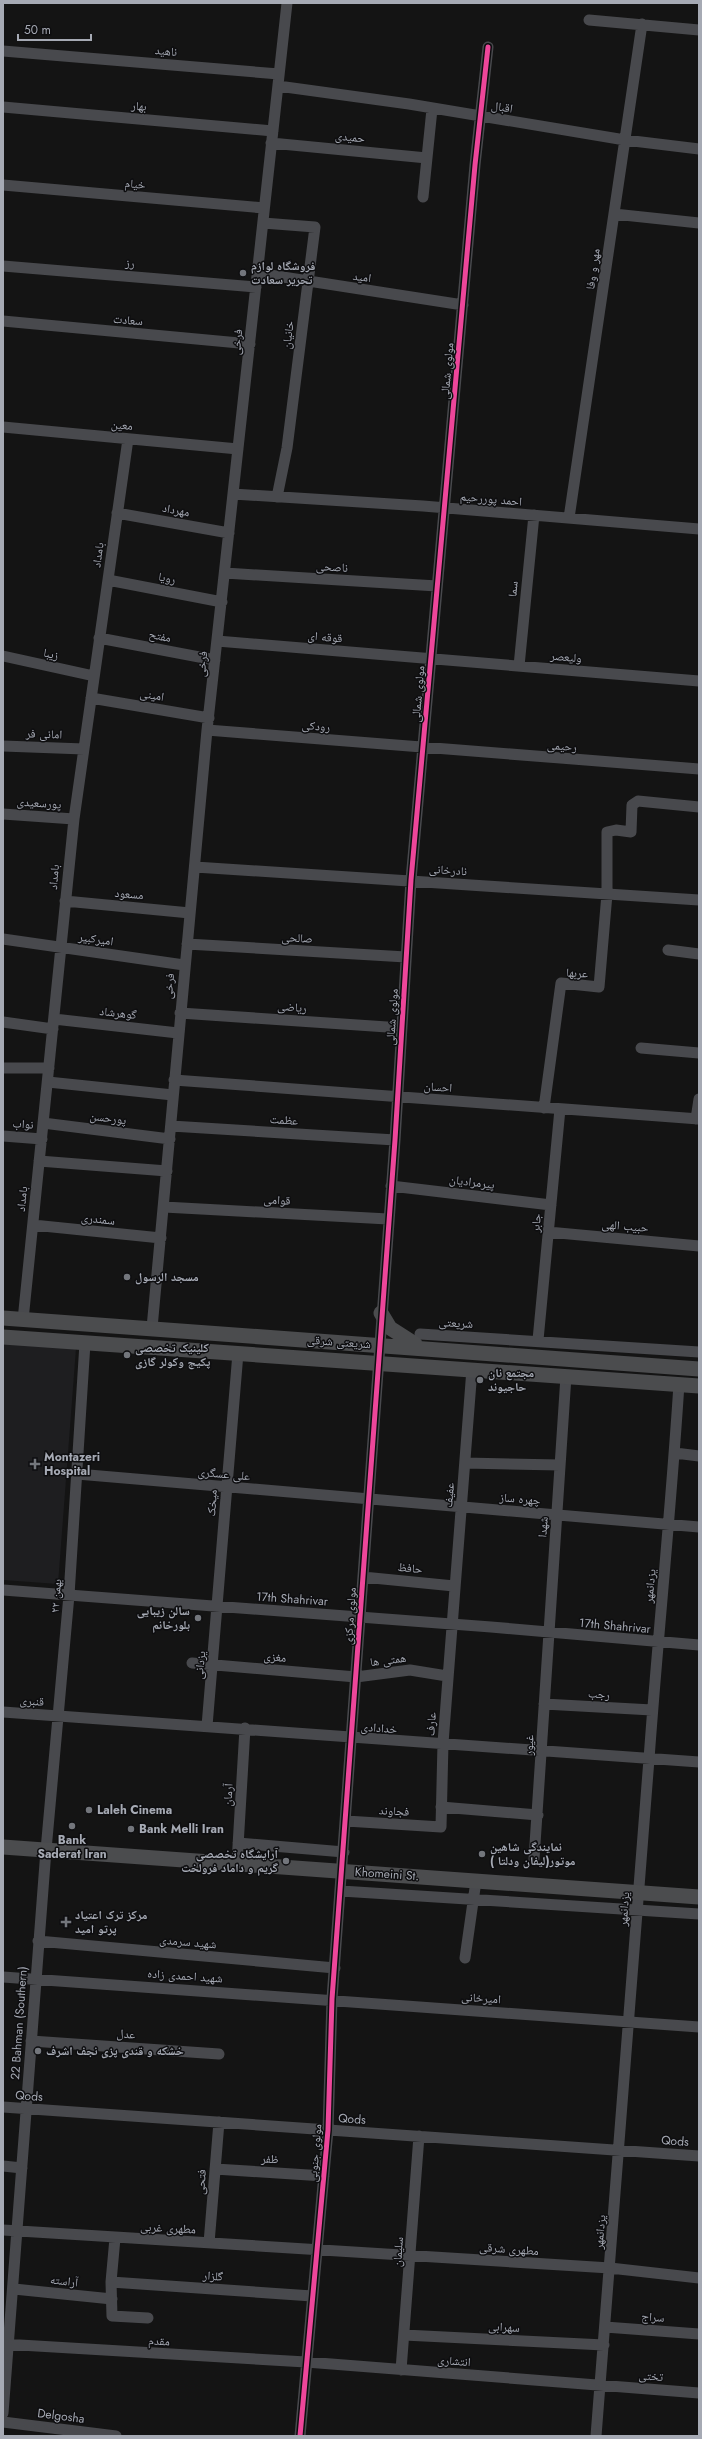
<svg xmlns="http://www.w3.org/2000/svg" width="702" height="2439" font-family="Jost,'Noto Naskh Arabic',sans-serif">
	<style>
		.built { fill: #1e1e20 }
		.lines { fill: none; stroke-linecap: round; stroke-linejoin: round }
		.minor { stroke: #48494d; stroke-width: 11 }
		.major { stroke: #4b4c4e; stroke-width: 15 }
		.cycleway-casing { stroke: #0e0e10; stroke-width: 8 }
		.cycleway { stroke: #ed469a; stroke-width: 5 }
		.poi-dot { fill: #73767c; stroke: #0e0e10; stroke-width: 1.5 }
		.labels { text-anchor: middle; dominant-baseline: central; stroke-width: 3; stroke-linejoin: round; paint-order: stroke }
		.street-label { font-size: 12px; fill: #a6aab4; stroke: #0e0e10 }
		.poi-label { font-size: 12px; font-weight: bold; fill: #a6aab4; stroke: #0e0e10; text-anchor: start }
	</style>
	<rect width="100%" height="100%" fill="#141414"/>
	<!-- built -->
	<path class="built" d="M3 1343 76 1348 58 1584 3 1580Z"/>
	<g class="lines">
		<!-- minor -->
		<path class="minor" d="M589 20 699 30
			M3 51 279 74
			M278 86 409 104 625 140 699 149
			M3 107 273 131
			M271 143 427 158
			M3 185 264 208
			M423 197 432 109
			M614 214 699 223
			M263 223 315 227 287 448 277 497
			M3 266 256 287
			M257 273 463 305
			M3 321 250 344
			M3 427 238 449
			M233 494 423 506 699 529
			M117 513 229 533
			M569 518 642 24
			M225 573 437 586
			M108 580 222 602
			M99 638 215 660
			M217 641 699 681
			M3 656 94 676
			M519 666 534 515
			M91 698 209 718
			M207 730 699 769
			M3 746 84 749
			M3 814 74 819
			M195 867 699 900
			M65 901 190 913
			M3 939 184 965
			M187 944 406 957
			M668 950 699 954
			M180 1013 402 1028
			M54 1019 178 1033
			M3 1022 53 1029
			M641 1048 699 1053
			M3 1068H49
			M174 1080 699 1119
			M48 1082 173 1095
			M544 1108 561 983 599 987 607 894V832L616 830 631 832 632 805 638 801 699 807
			M696 1119 699 1099
			M43 1123 170 1139
			M171 1126 395 1140
			M3 1136 42 1139
			M39 1161 167 1171
			M391 1186 551 1205
			M164 1207 388 1219
			M33 1225 161 1238
			M548 1232 699 1246
			M23 1320 74 819 128 439
			M152 1328 207 730 287 3
			M420 1334 699 1352
			M538 1340 560 1109
			M675 1453 699 1456
			M465 1463 560 1465
			M77 1474 699 1527
			M363 1577 454 1586
			M3 1590 491 1627 699 1645
			M192 1663 356 1677 410 1670 447 1676
			M544 1704 652 1710
			M3 1712 699 1762
			M207 1726 238 1353
			M441 1807 538 1815
			M346 1821 441 1827 443 1743 472 1369
			M238 1843 344 1852
			M534 1859 566 1376
			M237 1863 245 1728
			M341 1891 699 1914
			M38 1941 335 1968
			M465 1958 476 1881
			M3 1977 699 2027
			M31 2041 219 2054
			M3 2107 699 2156
			M3 2166 22 2168
			M215 2169 324 2176
			M3 2230 610 2268 699 2278
			M115 2238 111 2282 112 2316 148 2318
			M209 2243 219 2122
			M111 2282 312 2296
			M14 2289 112 2299
			M605 2327 699 2334
			M404 2335 604 2345
			M3 2344 306 2362 699 2393
			M401 2370 419 2136
			M3 2413 46 1850 69 1595 85 1343
			M3 2422 116 2436
			M300 2436 328 2130 332 1999 395 1140 411 880 475 165 488 47
			M596 2436C615 2211 631 1985 649 1759 658 1634 671 1510 679 1384"/>
		<!-- major -->
		<path class="major" d="M381 1313 390 1328 415 1344
			M3 1318 699 1369
			M3 1337 699 1386
			M3 1847 699 1897"/>
		<defs>
			<path id="cycleway" d="M300 2436 328 2130 332 1999 395 1140 411 880 475 165 488 47"/>
		</defs>
		<!-- cycleway casing -->
		<use href="#cycleway" class="cycleway-casing"/>
		<!-- cycleway -->
		<use href="#cycleway" class="cycleway"/>
	</g>
	<!-- markers -->
	<g class="poi-dot">
		<circle cx="243" cy="273" r="4"/>
		<circle cx="127" cy="1277" r="4"/>
		<circle cx="127" cy="1355" r="4"/>
		<circle cx="480" cy="1380" r="4"/>
		<path d="M33 1458h4v4h4v4h-4v4h-4v-4h-4v-4h4z"/>
		<circle cx="198" cy="1618" r="4"/>
		<circle cx="89" cy="1810" r="4"/>
		<circle cx="72" cy="1826" r="4"/>
		<circle cx="131" cy="1829" r="4"/>
		<circle cx="482" cy="1854" r="4"/>
		<circle cx="286" cy="1861" r="4"/>
		<path d="M64 1916h4v4h4v4h-4v4h-4v-4h-4v-4h4z"/>
		<circle cx="38" cy="2051" r="4"/>
	</g>
	<g class="labels">
		<!-- street labels -->
		<g class="street-label">
			<text transform="translate(166 51) rotate(5)">ناهید</text>
			<text transform="translate(139 106) rotate(5)">بهار</text>
			<text transform="translate(502 107) rotate(9)">اقبال</text>
			<text transform="translate(350 137) rotate(6)">حمیدی</text>
			<text transform="translate(135 184) rotate(5)">خیام</text>
			<text transform="translate(130 263) rotate(5)">رز</text>
			<text transform="translate(593 269) rotate(-82)">مهر و وفا</text>
			<text transform="translate(362 277) rotate(8)">امید</text>
			<text transform="translate(128 320) rotate(5)">سعادت</text>
			<text transform="translate(288 335) rotate(-83)">خانیان</text>
			<text transform="translate(237 342) rotate(-84)">فرخی</text>
			<text transform="translate(447 371) rotate(-85)">مولوی شمالی</text>
			<text transform="translate(122 425) rotate(5)">معین</text>
			<text transform="translate(491 499) rotate(5)">احمد پوررحیم</text>
			<text transform="translate(176 510) rotate(10)">مهرداد</text>
			<text transform="translate(98 555) rotate(-82)">بامداد</text>
			<text transform="translate(332 567) rotate(3)">ناصحی</text>
			<text transform="translate(167 578) rotate(11)">رویا</text>
			<text transform="translate(513 589) rotate(-84)">سما</text>
			<text transform="translate(160 636) rotate(11)">مفتح</text>
			<text transform="translate(325 637) rotate(5)">قوقه ای</text>
			<text transform="translate(51 654) rotate(12)">زیبا</text>
			<text transform="translate(566 657) rotate(5)">ولیعصر</text>
			<text transform="translate(202 664) rotate(-84)">فرخی</text>
			<text transform="translate(418 694) rotate(-85)">مولوی شمالی</text>
			<text transform="translate(152 695) rotate(9)">امینی</text>
			<text transform="translate(316 726) rotate(5)">رودکی</text>
			<text transform="translate(44 734) rotate(2)">امانی فر</text>
			<text transform="translate(562 746) rotate(4)">رحیمی</text>
			<text transform="translate(39 803) rotate(4)">پورسعیدی</text>
			<text transform="translate(448 870) rotate(4)">نادرخانی</text>
			<text transform="translate(54 877) rotate(-85)">بامداد</text>
			<text transform="translate(129 894) rotate(5)">مسعود</text>
			<text transform="translate(297 938) rotate(3)">صالحی</text>
			<text transform="translate(96 939) rotate(8)">امیرکبیر</text>
			<text transform="translate(577 973) rotate(3)">عربها</text>
			<text transform="translate(169 986) rotate(-85)">فرخی</text>
			<text transform="translate(292 1007) rotate(4)">ریاضی</text>
			<text transform="translate(118 1013) rotate(6)">گوهرشاد</text>
			<text transform="translate(392 1017) rotate(-86)">مولوی شمالی</text>
			<text transform="translate(438 1087) rotate(4)">احسان</text>
			<text transform="translate(108 1118) rotate(7)">پورحسن</text>
			<text transform="translate(284 1120) rotate(4)">عظمت</text>
			<text transform="translate(23 1124) rotate(4)">نواب</text>
			<text transform="translate(472 1182) rotate(7)">پیرمرادیان</text>
			<text transform="translate(22 1199) rotate(-84)">بامداد</text>
			<text transform="translate(277 1200) rotate(3)">قوامی</text>
			<text transform="translate(98 1219) rotate(6)">سمندری</text>
			<text transform="translate(536 1223) rotate(-85)">جابر</text>
			<text transform="translate(625 1226) rotate(5)">حبیب الهی</text>
			<text transform="translate(456 1323) rotate(3)">شریعتی</text>
			<text transform="translate(339 1342) rotate(4)">شریعتی شرقی</text>
			<text transform="translate(224 1474) rotate(5)">علی عسگری</text>
			<text transform="translate(449 1495) rotate(-85)">عفیف</text>
			<text transform="translate(520 1499) rotate(5)">چهره ساز</text>
			<text transform="translate(212 1503) rotate(-86)">میخک</text>
			<text transform="translate(543 1527) rotate(-86)">شهدا</text>
			<text transform="translate(410 1568) rotate(6)">حافظ</text>
			<text transform="translate(650 1586) rotate(-84)">یزدانمهر</text>
			<text transform="translate(56 1596) rotate(-86)">۲۲ بهمن</text>
			<text transform="translate(292 1599) rotate(4)">17th Shahrivar</text>
			<text transform="translate(350 1616) rotate(-86)">مولوی مرکزی</text>
			<text transform="translate(615 1626) rotate(5)">17th Shahrivar</text>
			<text transform="translate(275 1657) rotate(5)">مغزی</text>
			<text transform="translate(388 1660) rotate(-7)">همتی ها</text>
			<text transform="translate(200 1665) rotate(-84)">یزدانی</text>
			<text transform="translate(599 1694) rotate(4)">رجب</text>
			<text transform="translate(32 1701) rotate(4)">قنبری</text>
			<text transform="translate(431 1724) rotate(-86)">عارف</text>
			<text transform="translate(379 1728) rotate(4)">خدادادی</text>
			<text transform="translate(529 1745) rotate(-87)">غیور</text>
			<text transform="translate(228 1795) rotate(-87)">آرمان</text>
			<text transform="translate(394 1811) rotate(3)">فجاوند</text>
			<text transform="translate(387 1874) rotate(4)">Khomeini St.</text>
			<text transform="translate(624 1909) rotate(-86)">یزدانمهر</text>
			<text transform="translate(188 1942) rotate(5)">شهید سرمدی</text>
			<text transform="translate(185 1976) rotate(4)">شهید احمدی زاده</text>
			<text transform="translate(481 1998) rotate(4)">امیرخانی</text>
			<text transform="translate(19 2023) rotate(-86)">22 Bahman (Southern)</text>
			<text transform="translate(126 2034) rotate(4)">عدل</text>
			<text transform="translate(29 2096) rotate(4)">Qods</text>
			<text transform="translate(352 2119) rotate(4)">Qods</text>
			<text transform="translate(675 2141) rotate(4)">Qods</text>
			<text transform="translate(315 2153) rotate(-85)">مولوی جنوبی</text>
			<text transform="translate(270 2159) rotate(3)">ظفر</text>
			<text transform="translate(201 2182) rotate(-86)">فتحی</text>
			<text transform="translate(168 2228) rotate(3)">مطهری غربی</text>
			<text transform="translate(600 2232) rotate(-85)">یزدانمهر</text>
			<text transform="translate(509 2249) rotate(4)">مطهری شرقی</text>
			<text transform="translate(398 2252) rotate(-86)">سلیمان</text>
			<text transform="translate(213 2276) rotate(4)">گلزار</text>
			<text transform="translate(64 2281) rotate(6)">آراسته</text>
			<text transform="translate(653 2317) rotate(5)">سراج</text>
			<text transform="translate(504 2327) rotate(3)">سهرابی</text>
			<text transform="translate(159 2341) rotate(3)">مقدم</text>
			<text transform="translate(454 2361) rotate(4)">انتشاری</text>
			<text transform="translate(651 2376) rotate(5)">تختی</text>
			<text transform="translate(61 2416) rotate(7)">Delgosha</text>
		</g>
		<!-- poi labels -->
		<g class="poi-label">
			<text x="251" y="266">فروشگاه لوازم<tspan x="251" dy="14">تحریر سعادت</tspan></text>
			<text x="135" y="1277">مسجد الرسول</text>
			<text x="135" y="1348">کلینیک تخصصی<tspan x="135" dy="14">پکیج وکولر گازی</tspan></text>
			<text x="488" y="1373">مجتمع نان<tspan x="488" dy="14">حاجیوند</tspan></text>
			<text x="44" y="1457">Montazeri<tspan x="44" dy="14">Hospital</tspan></text>
			<text x="190" y="1611" text-anchor="end">سالن زیبایی<tspan x="190" dy="14">بلورخانم</tspan></text>
			<text x="97" y="1810">Laleh Cinema</text>
			<text x="139" y="1829">Bank Melli Iran</text>
			<text x="72" y="1840" text-anchor="middle">Bank<tspan x="72" dy="14">Saderat Iran</tspan></text>
			<text x="490" y="1847">نمایندگی شاهین<tspan x="490" dy="14">موتور(لیفان ودلتا )</tspan></text>
			<text x="278" y="1854" text-anchor="end">آرایشگاه تخصصی<tspan x="278" dy="14">گریم و داماد فرولخت</tspan></text>
			<text x="75" y="1915">مرکز ترک اعتیاد<tspan x="75" dy="14">پرتو امید</tspan></text>
			<text x="46" y="2051">خشکه و قندی پزی نجف اشرف</text>
		</g>
	</g>
	<!-- border -->
	<rect width="702" height="2439" fill="none" stroke="#a6aab4" stroke-width="8"/>
	<!-- scale -->
	<path d="M18 34v6h73v-6" fill="none" stroke="#a6aab4" stroke-width="2"/>
	<text x="24" y="34" font-size="12" fill="#a6aab4" stroke="#0e0e10" stroke-width="3" paint-order="stroke">50 m</text>
</svg>
